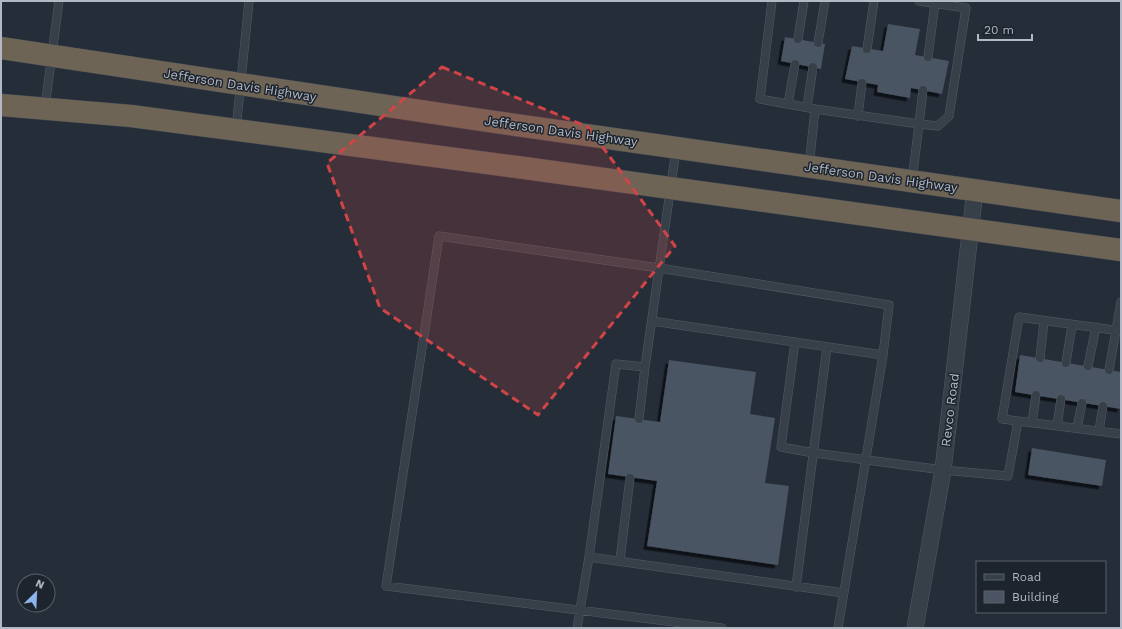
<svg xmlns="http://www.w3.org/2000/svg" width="1122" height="629" font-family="'Work Sans',sans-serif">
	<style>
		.building { fill: #4a5462; filter: url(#shadow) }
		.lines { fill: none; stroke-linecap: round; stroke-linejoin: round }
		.lane-casing { stroke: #555c66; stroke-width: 9 }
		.street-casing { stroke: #555c66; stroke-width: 17 }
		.highway-casing { stroke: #424953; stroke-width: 23 }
		.lane { stroke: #373f49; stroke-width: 8 }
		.street { stroke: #373f49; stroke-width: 16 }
		.highway { stroke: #6e6455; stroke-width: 22 }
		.marked { fill: #cf4547; fill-opacity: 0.2; stroke: #cf4547; stroke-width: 3; stroke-dasharray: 8 5; stroke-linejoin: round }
		.labels { text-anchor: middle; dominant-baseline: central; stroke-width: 3; stroke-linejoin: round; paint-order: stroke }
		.street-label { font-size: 13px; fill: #b2b9c5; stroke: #1d242d }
	</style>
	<defs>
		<filter id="shadow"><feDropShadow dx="-3.5" dy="3.5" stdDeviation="0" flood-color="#0009"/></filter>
	</defs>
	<rect width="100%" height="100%" fill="#242d38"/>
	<!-- building -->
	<path class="building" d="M888 24 920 29 915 55 949 61 942 94 911 88 910 98 877 92 878 85 845 79 852 46 883 51Z
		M785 37 825 44 821 69 781 61Z
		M1020 355 1121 372V409L1015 392Z
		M669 360 756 372 750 414 775 418 765 483 789 486 778 565 647 546 657 481 608 474 616 416 660 422Z
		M1032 448 1106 460 1102 486 1028 475Z"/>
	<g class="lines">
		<defs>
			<path id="lane" d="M772 1 760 99 815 109
				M919 1 966 8 949 116 938 126 919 124 923 90
				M798 39 804 1
				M818 43 825 1
				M867 49 874 1
				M928 57 935 3
				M788 104 795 64
				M45 107 59 1
				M807 107 813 67
				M858 116 862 83
				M236 130 249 1
				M809 167 815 109 919 124 912 181
				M652 321 883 355 889 305 659 268 439 236 386 586 722 628
				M1121 331 1019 317 1002 419 1121 434
				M795 342 781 447 814 453 943 470 1008 476 1018 421
				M1040 358 1044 321
				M1066 363 1072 325
				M1088 366 1096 327
				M1109 370 1121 302
				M639 419 645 367
				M1032 423 1036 395
				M1057 426 1061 399
				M1077 428 1082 403
				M1099 431 1103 406
				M589 557 844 593
				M620 560 630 478
				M796 587 827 347
				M577 628 589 557 616 364 645 367 676 150
				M838 628 883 355"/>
			<path id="street" d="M915 628 943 470 975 190"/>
			<path id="highway" d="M1 48C374 105 747 160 1121 211
				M1 105 131 116 517 167 1121 250"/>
		</defs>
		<!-- lane casing -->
		<use href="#lane" class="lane-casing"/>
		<!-- street casing -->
		<use href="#street" class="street-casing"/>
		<!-- highway casing -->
		<use href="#highway" class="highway-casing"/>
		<!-- lane -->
		<use href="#lane" class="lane"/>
		<!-- street -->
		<use href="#street" class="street"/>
		<!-- highway -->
		<use href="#highway" class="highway"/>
	</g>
	<!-- marked area -->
	<path class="marked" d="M442 67 588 127 675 246 538 415 380 308 327 163Z"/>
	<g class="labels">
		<!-- street labels -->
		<g class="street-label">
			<text transform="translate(240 85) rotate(9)">Jefferson Davis Highway</text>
			<text transform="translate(561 131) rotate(8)">Jefferson Davis Highway</text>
			<text transform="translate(881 177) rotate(8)">Jefferson Davis Highway</text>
			<text transform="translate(950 410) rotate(-83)">Revco Road</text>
		</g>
	</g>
	<!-- border -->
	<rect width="1122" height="629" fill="none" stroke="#b2b9c5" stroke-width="4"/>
	<!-- legend -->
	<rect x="976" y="561" width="130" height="52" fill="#1d242d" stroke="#59606a"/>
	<rect x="984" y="574" width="20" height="6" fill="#373f49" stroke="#59606a"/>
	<text x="1012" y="581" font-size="12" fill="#b2b9c5">Road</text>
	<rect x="984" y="591" width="20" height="12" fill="#4a5462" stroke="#59606a"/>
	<text x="1012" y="601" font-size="12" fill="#b2b9c5">Building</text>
	<!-- north arrow -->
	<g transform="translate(36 593) rotate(24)"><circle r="19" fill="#1d242d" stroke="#59606a"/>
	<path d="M0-3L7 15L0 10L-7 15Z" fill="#8eb4ee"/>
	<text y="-6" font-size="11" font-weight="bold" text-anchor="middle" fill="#b2b9c5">N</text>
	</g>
	<!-- scale -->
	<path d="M978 34v6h54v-6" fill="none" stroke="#b2b9c5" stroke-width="2"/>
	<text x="984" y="34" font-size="12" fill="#b2b9c5" stroke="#1d242d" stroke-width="3" paint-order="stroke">20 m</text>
</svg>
